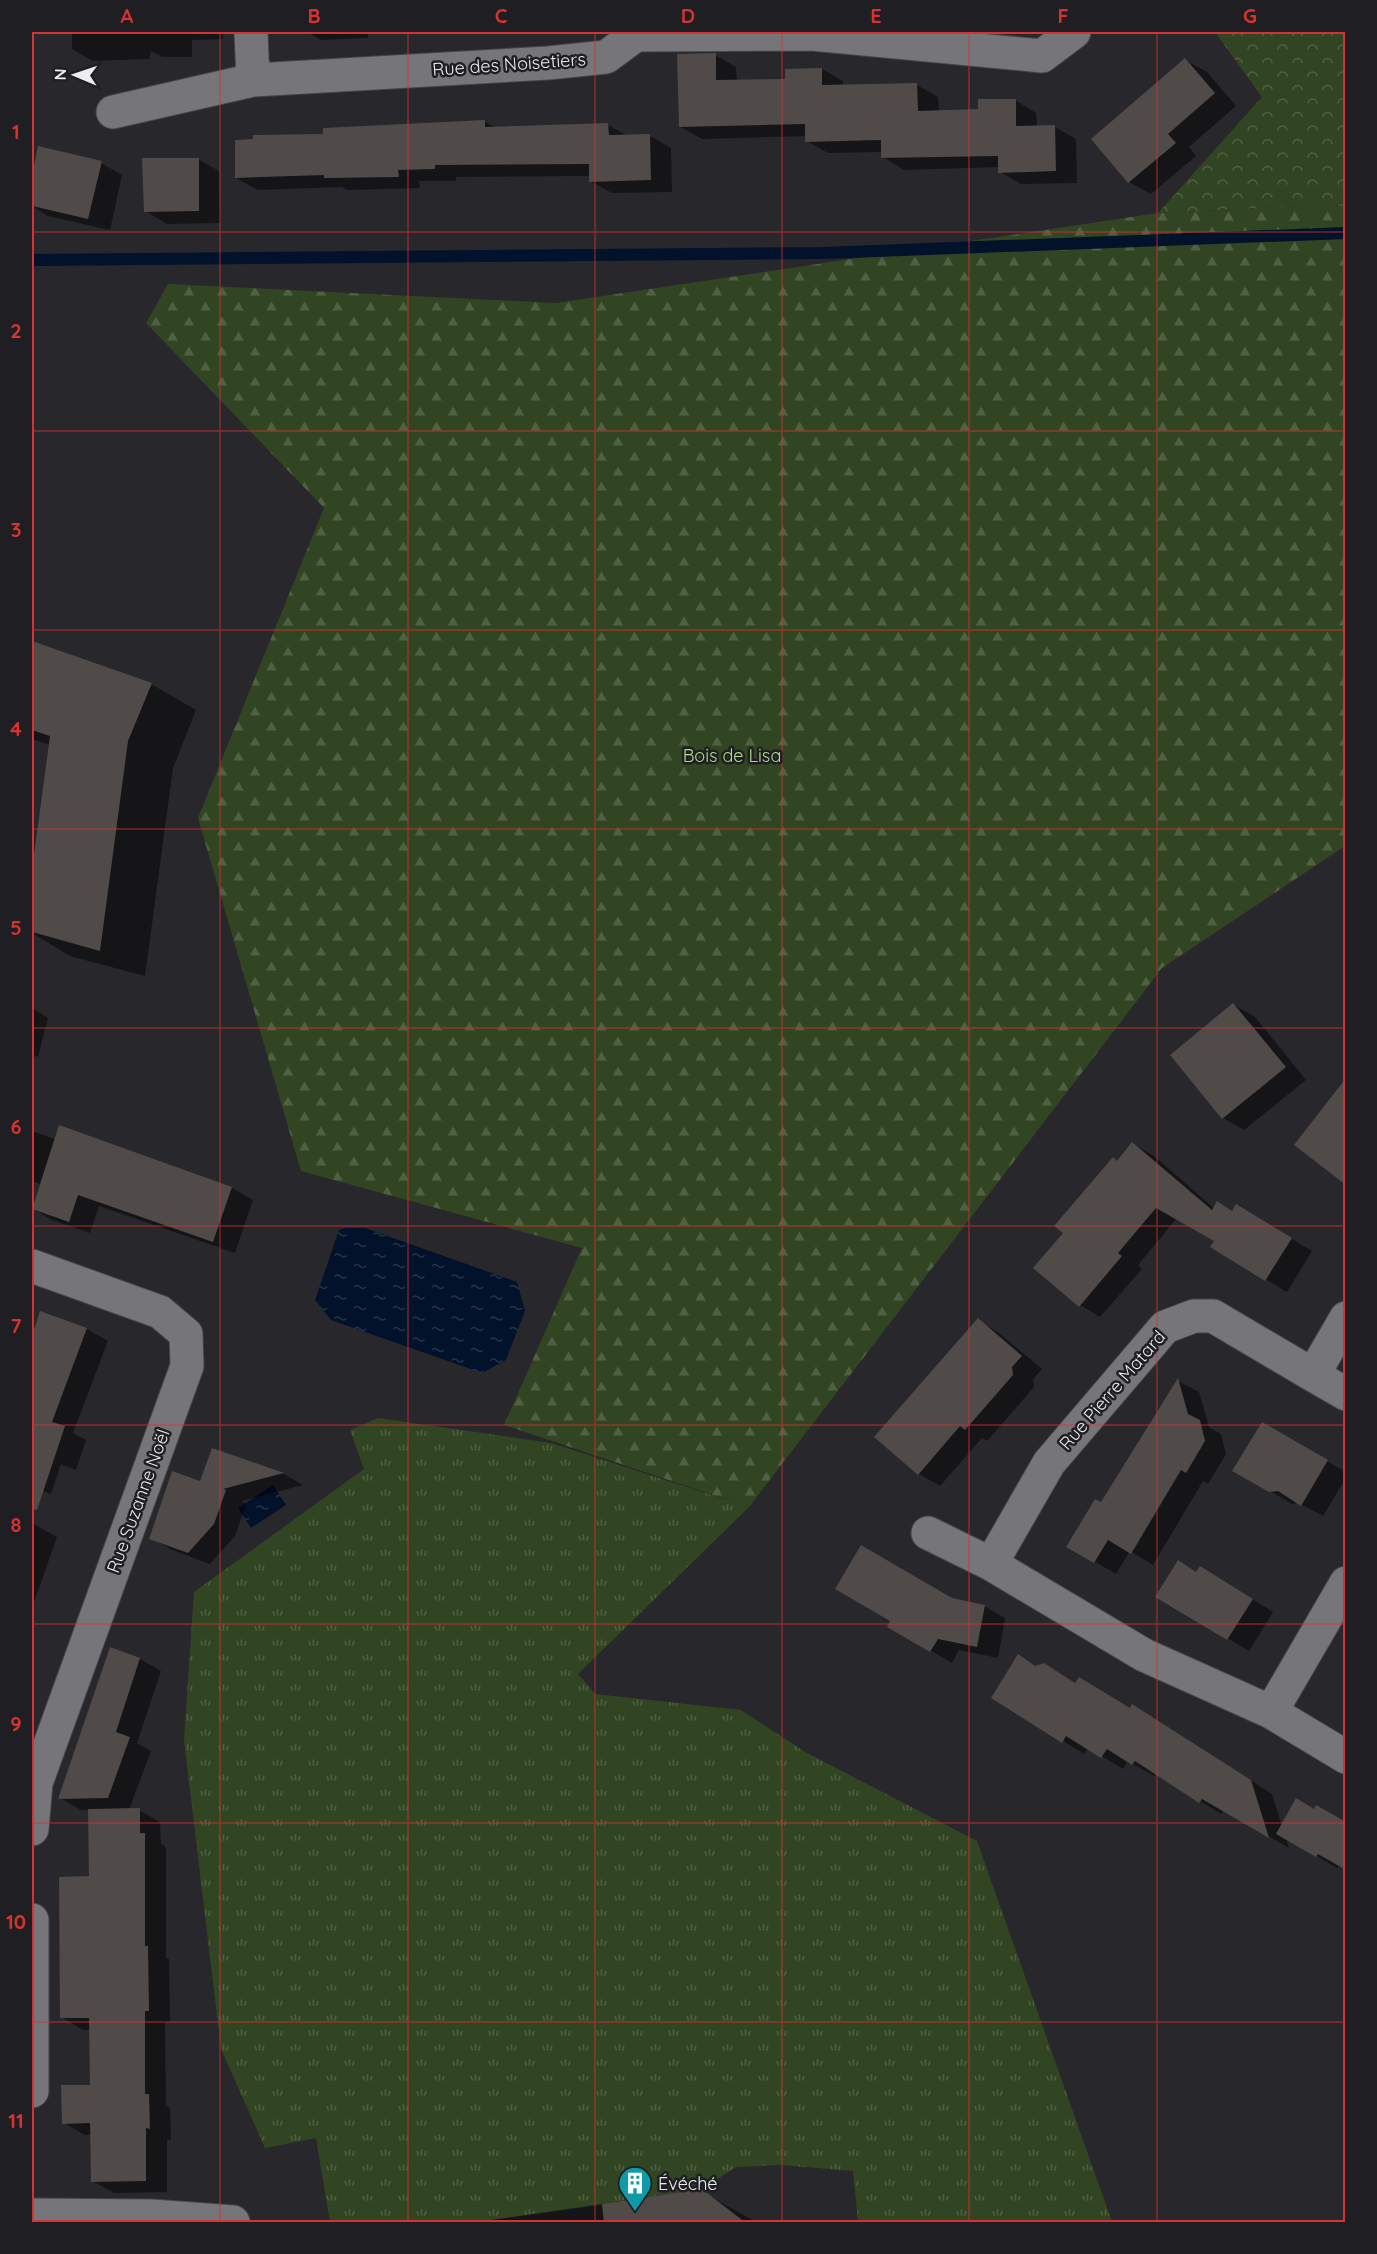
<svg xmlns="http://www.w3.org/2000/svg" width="1377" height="2254" font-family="Quicksand,sans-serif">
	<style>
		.grass { fill: url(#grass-tufts) }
		.forest { fill: url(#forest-firs) }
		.park { fill: url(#park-crowns) }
		.water { fill: url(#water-ripples) }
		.shadow { fill: #0007 }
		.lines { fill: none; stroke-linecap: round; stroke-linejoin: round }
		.stream { stroke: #01122a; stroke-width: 12 }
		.building { fill: #504b49 }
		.minor-casing { stroke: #464549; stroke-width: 35 }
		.minor { stroke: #76757a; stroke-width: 33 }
		.grid { fill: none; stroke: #d73232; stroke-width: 1.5; stroke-opacity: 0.55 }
		.labels { text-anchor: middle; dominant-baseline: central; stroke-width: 5; stroke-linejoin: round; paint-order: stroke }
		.street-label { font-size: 18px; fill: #ededef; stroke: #1f1e22 }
		.park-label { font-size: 18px; fill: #aede89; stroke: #1f1e22 }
		.poi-label { font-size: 18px; fill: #ededef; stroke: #1f1e22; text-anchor: start }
		.neatline { fill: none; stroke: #d73232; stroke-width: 2 }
		.grid-label { font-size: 20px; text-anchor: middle; font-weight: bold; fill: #d73232 }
	</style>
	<defs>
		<pattern id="grass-tufts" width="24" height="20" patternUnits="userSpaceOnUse" patternTransform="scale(1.5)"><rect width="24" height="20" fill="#324523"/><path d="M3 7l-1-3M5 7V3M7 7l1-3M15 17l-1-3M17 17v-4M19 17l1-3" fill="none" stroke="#506043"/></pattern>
		<pattern id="forest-firs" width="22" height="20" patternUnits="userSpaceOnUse" patternTransform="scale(1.5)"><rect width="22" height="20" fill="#324523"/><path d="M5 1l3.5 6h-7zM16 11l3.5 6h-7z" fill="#506043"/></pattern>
		<pattern id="park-crowns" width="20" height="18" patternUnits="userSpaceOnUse" patternTransform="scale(1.5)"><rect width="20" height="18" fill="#324523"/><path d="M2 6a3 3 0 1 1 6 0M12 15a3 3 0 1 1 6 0" fill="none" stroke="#506043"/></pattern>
		<pattern id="water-ripples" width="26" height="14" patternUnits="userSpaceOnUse" patternTransform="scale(1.5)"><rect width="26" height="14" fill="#01122a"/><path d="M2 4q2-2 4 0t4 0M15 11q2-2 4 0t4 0" fill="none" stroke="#263549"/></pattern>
	</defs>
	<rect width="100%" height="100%" fill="#28272b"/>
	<!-- grass -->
	<path class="grass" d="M378 1418 551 1443 749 1507 578 1674 595 1694 741 1710 805 1752 977 1841 1112 2222H858L853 2171 782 2165 736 2167 702 2189 477 2222H330L316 2138 265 2148 221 2049 184 1740 194 1592 364 1469 350 1430Z"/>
	<!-- forest -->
	<path class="forest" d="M1345 204V846L1162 968 749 1507 504 1425 582 1248 301 1171 198 818 324 508 146 323 168 284 556 303 1158 213Z"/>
	<!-- park -->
	<path class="park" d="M1215 32H1345V204L1158 213 1262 97Z"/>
	<!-- water -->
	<path class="water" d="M346 1228H365L517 1282 525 1311 506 1360 482 1373 331 1320 315 1300 339 1230Z
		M273 1485 286 1505 251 1528 238 1508Z"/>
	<!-- shadow -->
	<path class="shadow" d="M72 32H222L223 39 192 40V57H162L151 51 149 59 93 61 72 49Z
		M307 32H463L368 34V38L321 40Z
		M715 55 736 67 737 81 786 80V70L822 69 843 81V86L917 85 938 97 939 112 980 110 1015 100 1036 113 1037 127H1055L1076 139 1077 183 1021 184 1000 172V167L904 170 883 157V152L828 153 807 141V136L702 139 681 127Z
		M1185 60 1207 72 1236 106 1189 147 1196 156 1151 194 1129 182 1093 139Z
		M484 121 496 128 608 125 628 136H650L671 148 672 192 612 193 590 181V176L456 177V181H419L420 188 347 190 342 187 258 190 236 178 325 135Z
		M39 148 101 163 122 175 110 230 48 216 32 206V183Z
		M198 159 219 171 220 223 167 224 145 211Z
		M32 643 151 684 196 710 173 768 145 976 70 956 32 933V881L50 745 32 739Z
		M1234 1005 1255 1017 1306 1080 1244 1130 1223 1118 1172 1055Z
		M32 1008 48 1018 38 1057 32 1055Z
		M60 1127 232 1188 253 1200 235 1253 99 1206 90 1233 52 1220 32 1208 40 1184 32 1181V1131L55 1139Z
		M1133 1144 1154 1156 1215 1209 1257 1218 1312 1251 1287 1292 1212 1247 1216 1241 1177 1218 1138 1265 1142 1269 1100 1317 1080 1305 1065 1233Z
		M41 1313 87 1329 108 1341 73 1433 86 1440 76 1470 61 1464 51 1494 32 1487V1341Z
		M978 1320 999 1333 1042 1369 1033 1379 1034 1387 987 1441 982 1438 940 1486 919 1474Z
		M1178 1381 1199 1392 1209 1427 1221 1434 1226 1454 1208 1484 1203 1481 1153 1565 1130 1551 1116 1574 1068 1546 1102 1504Z
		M1262 1424 1346 1472V1478L1323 1516 1299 1503 1292 1504 1234 1470Z
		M213 1450 284 1474 303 1485 242 1501 246 1504 235 1536 210 1564 172 1550 151 1538 201 1483Z
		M32 1523 57 1537 32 1608Z
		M1197 1573 1222 1580 1273 1612 1249 1651 1157 1596Z
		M952 1600 984 1606 1005 1618 998 1658 959 1650 952 1663 889 1627Z
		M140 1659 161 1671 137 1743 151 1751 129 1810H139L160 1822 161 1844 166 1847V1958L169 1959 170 2022H165L166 2105 170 2108 171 2140H167V2192L114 2193 92 2181V2135H85L64 2123 92 2087 91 2030H83L62 2017 91 1878 89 1810H81L60 1798Z
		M1036 1667 1154 1718 1272 1794 1282 1826 1340 1865 1337 1868 1286 1838 1289 1848 1224 1810 1221 1814 1156 1773 1154 1776 1128 1761 1123 1769 1088 1748 1084 1754 1063 1741Z
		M701 2191 756 2222H478Z"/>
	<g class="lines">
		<!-- stream -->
		<path class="stream" d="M32 260 824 253 1346 233"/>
	</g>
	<!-- building -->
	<path class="building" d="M716 53V80L785 79V69L822 68V85L917 83 918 111 978 109V99H1016V126L1055 125 1056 171 998 173V156L881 158V140L805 142V124L679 127 677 54Z
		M1185 58 1215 93 1168 134 1176 143 1128 183 1091 139Z
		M485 120V127L608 123 609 135 650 134 651 180 589 182V164L435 165V169L398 170 399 177 324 178V175L235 178V140L253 139V135L323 134V128Z
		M38 146 102 161 88 219 32 206V176Z
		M142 158H199V211L144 212Z
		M32 641 152 683 128 741 100 951 32 932V870L50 736 32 730Z
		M1233 1003 1286 1067 1222 1119 1170 1055Z
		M1346 1078V1185L1294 1145Z
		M59 1125 232 1187 213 1242 78 1195 69 1222 32 1209Z
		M1132 1142 1212 1210 1217 1201 1232 1211 1236 1204 1292 1238 1265 1281 1210 1247 1214 1241 1156 1208 1118 1253 1122 1256 1079 1307 1033 1268 1063 1233 1054 1226 1113 1157 1117 1161Z
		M40 1311 87 1328 52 1422 65 1426 37 1510 32 1509V1336Z
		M978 1318 1022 1356 1012 1367 1013 1375 965 1430 960 1426 918 1475 874 1437Z
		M1178 1378 1188 1414 1200 1420 1205 1441 1186 1473 1181 1470 1131 1554 1108 1540 1094 1563 1066 1547 1095 1499 1101 1502Z
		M1262 1422 1328 1460 1301 1506 1278 1491 1269 1492 1232 1471Z
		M212 1448 284 1473 223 1489 226 1490 214 1524 188 1553 149 1539 172 1471 200 1481Z
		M861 1545 952 1598 985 1605 977 1647 938 1639 930 1652 887 1627 890 1621 835 1589Z
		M1178 1560 1196 1572 1200 1566 1253 1599 1227 1640 1155 1597Z
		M110 1647 140 1658 116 1732 130 1737 108 1798 58 1799Z
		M1018 1654 1035 1666 1044 1663 1075 1683 1079 1677 1130 1708 1132 1704 1251 1780 1269 1838 1202 1799 1199 1803 1135 1761 1132 1765 1107 1749 1101 1758 1066 1736 1062 1743 991 1698Z
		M1296 1798 1314 1809 1316 1805 1346 1822V1870L1318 1854 1316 1857 1276 1834Z
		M140 1808V1833H145V1946H148L149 2011H145V2094H149L150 2129 146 2128V2181L91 2182 90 2123 62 2124 61 2085H90L89 2018H60L59 1877 89 1876 88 1809Z
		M702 2189 746 2223H604L602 2204Z"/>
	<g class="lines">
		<defs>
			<path id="minor" d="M251 32 253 80
				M113 112 253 80 548 63 606 57 636 35 812 34 1042 56 1074 32
				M32 1266 160 1312 186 1334 187 1366 36 1783 32 1829
				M1346 1318 1313 1375 1346 1394
				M928 1533 991 1564
				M1346 1583 1271 1712 1346 1757
				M1271 1712 1144 1655 991 1564 1049 1463 1165 1327 1194 1316H1213L1313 1375
				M32 1920V2091
				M32 2215 152 2216 233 2222"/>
		</defs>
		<!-- minor casing -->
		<use href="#minor" class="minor-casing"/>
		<!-- minor -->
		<use href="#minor" class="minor"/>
	</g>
	<!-- grid -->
	<path class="grid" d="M220 32V2222M408 32V2222M595 32V2222M782 32V2222M969 32V2222M1157 32V2222M32 232H1346M32 431H1346M32 630H1346M32 829H1346M32 1028H1346M32 1226H1346M32 1425H1346M32 1624H1346M32 1823H1346M32 2022H1346"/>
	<!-- icons -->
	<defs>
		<symbol id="building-pin" viewBox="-11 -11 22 30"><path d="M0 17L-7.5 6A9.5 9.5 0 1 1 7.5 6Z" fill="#0f9aa8" stroke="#1f1e22"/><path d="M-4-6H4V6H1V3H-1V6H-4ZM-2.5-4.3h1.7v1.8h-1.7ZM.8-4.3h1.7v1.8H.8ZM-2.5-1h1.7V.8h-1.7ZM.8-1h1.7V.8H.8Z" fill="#fff"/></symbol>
	</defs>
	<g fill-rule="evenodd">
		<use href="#building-pin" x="616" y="2164" width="38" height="52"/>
	</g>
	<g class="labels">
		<!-- street labels -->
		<g class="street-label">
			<text transform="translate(509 64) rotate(-4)">Rue des Noisetiers</text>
			<text transform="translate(1112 1390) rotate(-49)">Rue Pierre Matard</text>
			<text transform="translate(138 1501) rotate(-70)">Rue Suzanne Noël</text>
		</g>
		<!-- park labels -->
		<g class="park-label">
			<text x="732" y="755">Bois de Lisa</text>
		</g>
		<!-- poi labels -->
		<g class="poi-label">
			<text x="658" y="2183">Évéché</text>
		</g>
	</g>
	<!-- border -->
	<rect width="1377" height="2254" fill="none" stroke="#1f1e22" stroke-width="66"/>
	<!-- north arrow -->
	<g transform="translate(75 75) rotate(272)" stroke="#1f1e22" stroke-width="4.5" paint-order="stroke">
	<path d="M0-4.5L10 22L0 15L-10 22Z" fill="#ededef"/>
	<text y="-9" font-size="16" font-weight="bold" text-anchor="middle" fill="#ededef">N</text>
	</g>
	<rect x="33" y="33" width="1311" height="2188" class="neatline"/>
	<g class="grid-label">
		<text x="127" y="23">A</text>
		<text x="314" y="23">B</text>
		<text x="501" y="23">C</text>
		<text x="688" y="23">D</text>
		<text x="876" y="23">E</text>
		<text x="1063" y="23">F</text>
		<text x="1250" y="23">G</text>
		<text x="16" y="139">1</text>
		<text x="16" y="338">2</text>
		<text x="16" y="537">3</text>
		<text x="16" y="736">4</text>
		<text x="16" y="935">5</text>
		<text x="16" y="1134">6</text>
		<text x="16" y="1333">7</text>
		<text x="16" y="1532">8</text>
		<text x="16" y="1731">9</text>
		<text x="16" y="1929">10</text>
		<text x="16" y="2128">11</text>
	</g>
</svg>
